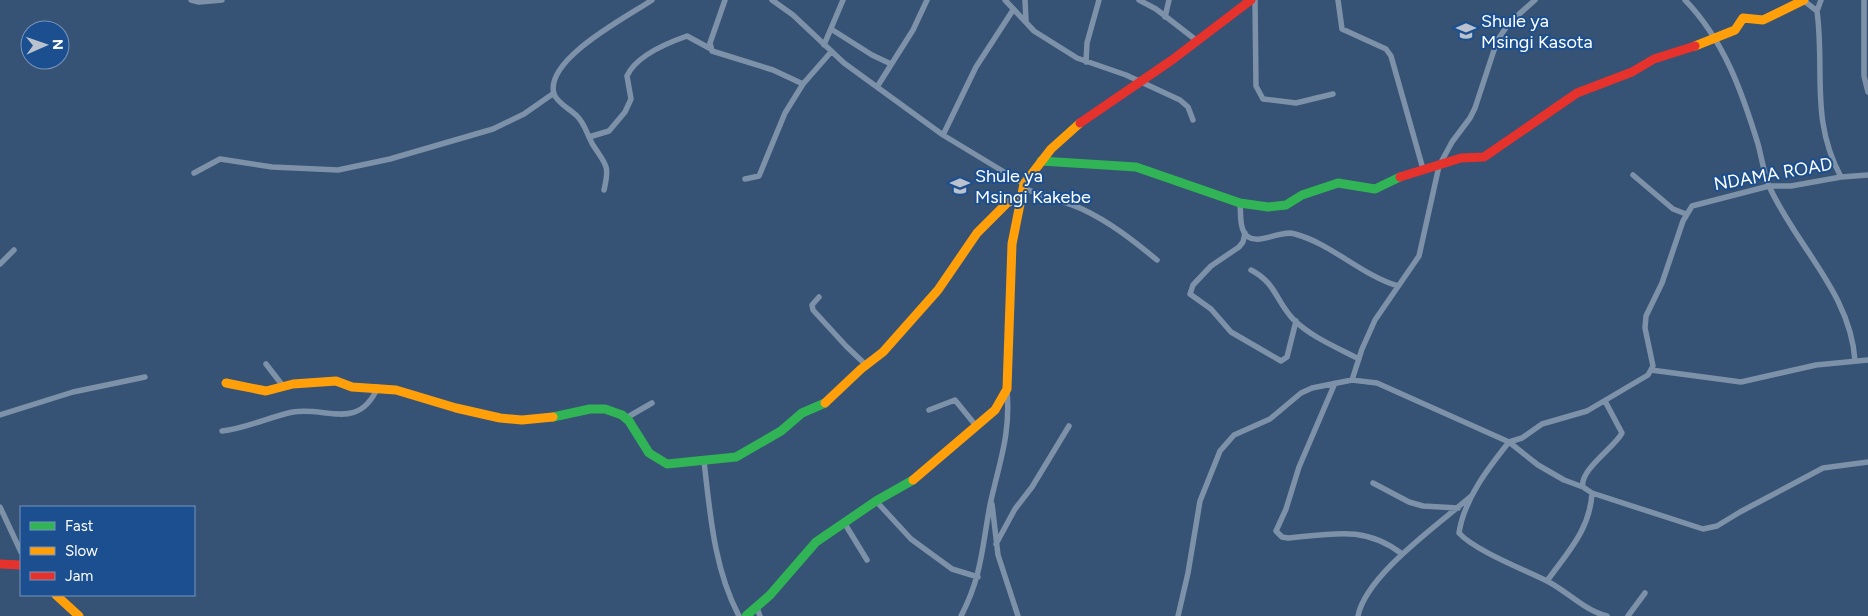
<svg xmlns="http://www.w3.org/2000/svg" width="1868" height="616" font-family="Figtree,sans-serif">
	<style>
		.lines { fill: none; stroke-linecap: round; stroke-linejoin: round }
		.street { stroke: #7d92a8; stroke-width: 5.5 }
		.fast { stroke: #30b455; stroke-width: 9 }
		.slow { stroke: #ff9f0a; stroke-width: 9 }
		.jam { stroke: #e5322d; stroke-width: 9 }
		.labels { text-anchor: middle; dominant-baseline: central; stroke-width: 4; stroke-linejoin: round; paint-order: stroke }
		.poi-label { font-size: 18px; fill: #fff; stroke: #1b4f8f; text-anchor: start }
		.street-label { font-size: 18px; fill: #fff; stroke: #1b4f8f }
	</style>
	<rect width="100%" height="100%" fill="#365274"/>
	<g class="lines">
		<!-- street -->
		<path class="street" d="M191 0 199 2 222 0
			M725 0 710 43 712 51 773 70 803 84
			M772 0 793 15 844 63 943 135 1024 184
			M1005 0 1034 31 1077 58 1126 75 1180 100 1188 107 1193 120
			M1025 0 1026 21
			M1139 0 1156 9 1196 40
			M1255 0 1256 86 1263 99 1296 103 1333 94
			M1338 0 1342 29 1386 49 1391 56 1423 169
			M1685 0C1724 40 1742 92 1758 144 1762 159 1764 175 1770 188 1797 247 1851 294 1855 361
			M1803 0 1817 11C1825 71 1810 120 1841 177
			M1864 0V76L1868 92
			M1817 11 1821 0
			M1165 17 1169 0
			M831 29 872 55 891 64
			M824 45 843 0
			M1086 62 1087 43 1099 0
			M877 87 913 30 927 0
			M943 135 976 67 1013 10
			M589 137 609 131 625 112 631 99 627 76C636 56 667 43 687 36L711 49
			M194 173 220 159 272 167 338 170 390 159 493 129 524 114 554 93
			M1633 175 1673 209 1686 214
			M745 179 759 176 785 113 803 84 831 52
			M1024 188C1043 197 1063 200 1082 209 1110 222 1134 241 1157 260
			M604 190C610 165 606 165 593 145 587 135 585 123 576 115 570 109 557 103 554 94 544 59 629 16 652 0
			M1240 203C1241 212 1239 229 1247 236 1259 246 1281 229 1295 234 1332 244 1361 275 1398 286
			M1245 233 1243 242 1239 247 1211 266 1193 285 1190 294 1211 309 1231 332 1281 361 1287 357 1296 321
			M0 264 14 250
			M1251 270C1276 283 1276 301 1293 319 1311 337 1336 347 1359 359
			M819 297 812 305 813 310 846 346 866 365
			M266 364 283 386
			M1651 370 1741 382 1816 365 1868 360
			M1352 380 1362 349 1375 320 1419 256 1439 166 1452 142 1470 118 1475 108 1497 41 1509 23 1535 0
			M1335 383 1299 467 1286 509 1276 531 1282 537 1288 538C1332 534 1365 525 1402 554
			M1605 401 1622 433C1615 447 1579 470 1583 487L1592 493 1703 529 1717 526 1740 512 1823 468 1868 462
			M929 410 955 400 977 427
			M0 415 73 392 145 377
			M626 418 652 403
			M222 431C247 428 269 417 293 412 326 406 358 432 378 387
			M1509 442 1522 438 1542 424 1587 411 1648 375 1653 366 1645 328 1646 316 1662 283 1683 221 1692 206 1769 186H1791L1841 177 1868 175
			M1509 442C1489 467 1464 499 1459 533 1474 550 1525 570 1547 581 1567 591 1585 611 1607 616
			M704 461C710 513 714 569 739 616
			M1373 483 1409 502 1423 506 1458 508
			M876 501 911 539 952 569 978 577
			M992 504 998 555 1018 616
			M0 507 21 552
			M845 524 867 560
			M996 544 1015 509 1032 487 1069 426
			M1547 581C1567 553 1590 530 1592 493
			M757 608 760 616
			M961 616C982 576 982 547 990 505 999 463 1011 434 1007 391
			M1178 616 1188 573 1200 501 1220 451 1234 435 1270 419 1301 393 1312 388 1352 380 1377 383 1509 442 1538 465 1564 480 1583 487
			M1358 616C1366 575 1439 524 1470 497
			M1628 616 1645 593"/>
		<!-- fast -->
		<path class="fast" d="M1041 161 1136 167 1240 203 1268 207 1286 205 1302 195 1338 183 1375 189 1400 177
			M553 417 590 409H605L622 415 629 421 649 453 667 464 736 457 781 431 802 413 825 403
			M746 616 770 595 816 542 876 501 913 480"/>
		<!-- slow -->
		<path class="slow" d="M1695 46 1735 30 1743 18 1763 20 1804 0
			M226 383 266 391 293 384 336 381 352 387 396 390 456 408 500 418 522 420 553 417
			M825 403 861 369 883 352 938 290 977 233 1007 203 1022 196
			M913 480 995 410 1007 389 1012 244 1024 184 1051 149 1080 123
			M56 595 79 616"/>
		<!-- jam -->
		<path class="jam" d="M1080 123 1172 60 1251 0
			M1400 177 1461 158 1484 157 1577 93 1632 72 1654 59 1695 46
			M0 564 21 565"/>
	</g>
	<!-- icons -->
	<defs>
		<symbol id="school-bare" viewBox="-9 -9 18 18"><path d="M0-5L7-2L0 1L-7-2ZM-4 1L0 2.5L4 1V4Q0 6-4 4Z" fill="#b9c2ce" stroke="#1b4f8f" stroke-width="2.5" paint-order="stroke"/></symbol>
	</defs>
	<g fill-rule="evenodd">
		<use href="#school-bare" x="1452" y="17" width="28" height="28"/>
		<use href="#school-bare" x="946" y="172" width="28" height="28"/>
	</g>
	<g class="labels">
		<!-- poi labels -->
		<g class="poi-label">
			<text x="1481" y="21">Shule ya<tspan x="1481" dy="21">Msingi Kasota</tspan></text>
			<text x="975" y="176">Shule ya<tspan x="975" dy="21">Msingi Kakebe</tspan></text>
		</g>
		<!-- street labels -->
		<g class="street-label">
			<text transform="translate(1773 174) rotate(-10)">NDAMA ROAD</text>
		</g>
	</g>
	<!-- legend -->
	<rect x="20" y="506" width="175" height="90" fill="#1b4f8f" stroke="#7695bc"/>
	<rect x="30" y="522" width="25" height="8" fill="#30b455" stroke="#7695bc"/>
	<text x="65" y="531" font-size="15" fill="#ffffff">Fast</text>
	<rect x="30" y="547" width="25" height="8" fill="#ff9f0a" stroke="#7695bc"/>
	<text x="65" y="556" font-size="15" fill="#ffffff">Slow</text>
	<rect x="30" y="572" width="25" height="8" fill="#e5322d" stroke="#7695bc"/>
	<text x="65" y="581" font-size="15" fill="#ffffff">Jam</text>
	<!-- north arrow -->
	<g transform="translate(45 45) rotate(88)"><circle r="24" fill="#1b4f8f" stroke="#7695bc"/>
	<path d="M0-4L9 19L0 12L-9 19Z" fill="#b9c2ce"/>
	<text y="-8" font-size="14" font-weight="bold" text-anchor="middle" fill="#ffffff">N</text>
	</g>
</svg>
